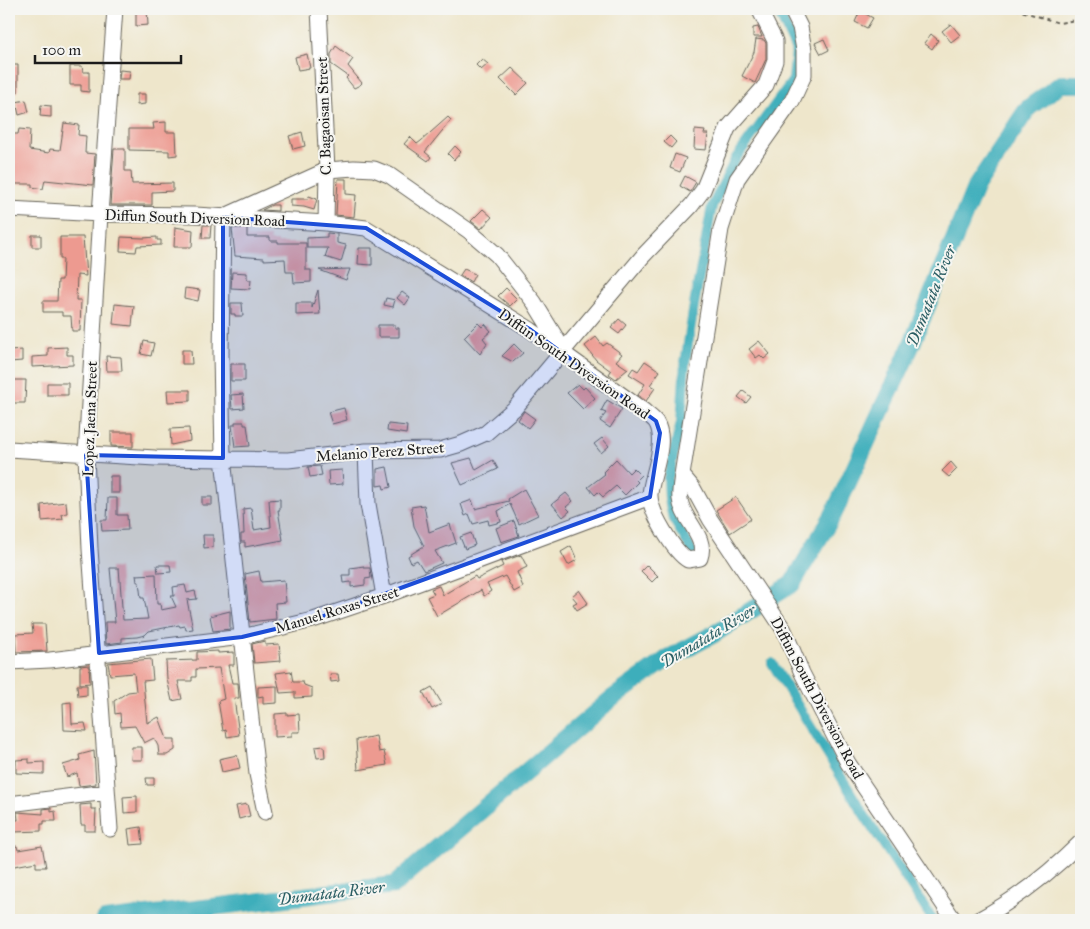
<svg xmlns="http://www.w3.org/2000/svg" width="1090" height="929" font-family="'IM FELL Great Primer',serif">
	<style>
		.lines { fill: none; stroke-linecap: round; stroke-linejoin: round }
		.canal { stroke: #3eaebb; stroke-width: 10 }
		.river { stroke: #3eaebb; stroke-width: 18 }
		.building { fill: #ed9a90 }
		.minor-casing { stroke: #666359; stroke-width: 17 }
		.path { stroke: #666359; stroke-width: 2; stroke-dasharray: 4 4; stroke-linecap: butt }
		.minor { stroke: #fff; stroke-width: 15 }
		.marked { fill: #1d4ed8; fill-opacity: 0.2; stroke: #1d4ed8; stroke-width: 4; stroke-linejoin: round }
		.labels { text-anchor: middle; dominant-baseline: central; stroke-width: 4; stroke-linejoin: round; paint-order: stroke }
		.street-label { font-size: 15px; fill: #1c1c1c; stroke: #f6f6f2 }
		.water-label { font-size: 16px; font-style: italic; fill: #2b5e64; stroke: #f6f6f2 }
	</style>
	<rect width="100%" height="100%" fill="#f6f6f2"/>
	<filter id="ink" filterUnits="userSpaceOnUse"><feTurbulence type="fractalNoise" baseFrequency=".02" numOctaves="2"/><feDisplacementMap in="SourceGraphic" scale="10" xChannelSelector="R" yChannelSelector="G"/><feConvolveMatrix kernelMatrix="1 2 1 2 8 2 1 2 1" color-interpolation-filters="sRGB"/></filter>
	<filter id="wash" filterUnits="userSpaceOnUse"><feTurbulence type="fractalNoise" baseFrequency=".0096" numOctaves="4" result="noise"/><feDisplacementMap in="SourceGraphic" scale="20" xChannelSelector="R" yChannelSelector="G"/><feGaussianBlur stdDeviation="1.12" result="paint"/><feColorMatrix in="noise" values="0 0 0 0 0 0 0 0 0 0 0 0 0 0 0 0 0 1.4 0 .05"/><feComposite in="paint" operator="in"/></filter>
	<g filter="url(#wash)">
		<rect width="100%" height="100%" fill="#eee6cb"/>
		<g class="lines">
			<!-- canal -->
			<path class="canal" d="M693 552 673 519 669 499 668 478 681 422 685 363 694 305 712 206 736 158 793 80 796 50 777 9
				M772 663 863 813 933 920"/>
			<!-- river -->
			<path class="river" d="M105 920 394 885 610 700 667 659 714 634 792 584 833 515 911 346 975 188 1028 108 1061 84H1081"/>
		</g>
		<g id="blocks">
			<!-- building -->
			<path class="building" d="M136 9H147L148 25 136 26Z
				M860 11 873 18 867 28 855 22Z
				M951 24 960 35 951 42 942 31Z
				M758 27 762 37H753V28Z
				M931 34 938 40 932 49 924 43Z
				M756 39 764 40 766 43V59L755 83 742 76 754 52Z
				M824 39 829 50 821 54 815 43Z
				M336 46 353 59 348 66 362 83 360 85 354 88 346 78 348 76 331 64V54Z
				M307 54 310 68 298 70 295 57Z
				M482 59 488 64 481 70 476 65Z
				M9 65H18V92H9Z
				M70 66H82L83 72H89V92L81 91V85H70Z
				M512 68 528 83 516 95 500 79Z
				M120 70 130 71 129 79H119Z
				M137 94H145V104L137 105Z
				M26 100 29 112 19 115 16 102Z
				M41 105 51 106V117L40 116Z
				M448 117 451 120 425 152 431 157 428 161 404 144 410 137 417 144 421 141Z
				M166 122V132H176L177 155 169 156V151L129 150V129H154L153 123Z
				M64 123 79 125 78 135 86 136 85 153 95 154 93 185 45 180 43 189 32 187V184H11L9 147 11 148 12 134H18L19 129 30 130 29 150 49 153 50 149 60 150Z
				M695 130 705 131 704 134H708L706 150 694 149Z
				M302 132 305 146 293 149 289 136Z
				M670 136 676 142 671 148 664 142Z
				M455 146 461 152 454 160 448 154Z
				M114 149H125V171H131L132 184 173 183V191L152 192V205H110Z
				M675 154 686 158 680 172 670 168Z
				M685 176 696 182 690 192 680 186Z
				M338 179H346V194L356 195 354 217 336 215Z
				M309 196 317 199 314 210 304 207 291 206V199H308Z
				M272 205H278V211L262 210Z
				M483 209 492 217 481 229 471 221Z
				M203 225H211L210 238H202Z
				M175 227 193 230 192 247H174Z
				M232 228H247V237H270V241H278V243H306V270H311V282L294 283 293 272H286L285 259 264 260V258L235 256Z
				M327 233 337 234V243L346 245 341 262 325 257 328 248H307V238L327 237Z
				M32 235H41V247H32Z
				M60 237H83L86 276 77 275 76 300H81L80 331H72L71 316H62V312H43V301H57L58 280H62L63 259H60Z
				M121 237 143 238 157 237V240H161V245L137 246 136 252 120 251Z
				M359 248H372V265L358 264Z
				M350 269 346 280 319 270Z
				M464 269 475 274 471 282 460 275Z
				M232 272 247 273V280H251L250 289 231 288Z
				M185 288 200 290 198 301 184 298Z
				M506 288 517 299 510 306 498 296Z
				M318 290 320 314 296 315V303H312V308Z
				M402 292 410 298 405 305 397 298Z
				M386 298 395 300 393 307 384 305Z
				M231 303H242L243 316H235V314H231Z
				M115 304 134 306 132 326 113 324Z
				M619 319 626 325 619 334 611 328Z
				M478 323 482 327 485 324 491 331 483 338 487 343 480 354 464 337Z
				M378 325H395V328H399V337H378Z
				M596 337 603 346 607 343 622 354 616 361 628 369 616 379 609 374 611 371 596 360 585 346Z
				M144 341 154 343 151 356 141 354Z
				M759 341 770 354 764 359 760 355 756 358 749 349Z
				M514 344 523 353 513 362 502 356Z
				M67 347V355H73V365L32 367V357L48 356V348Z
				M22 350V361L10 362V351Z
				M182 350H191L192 364H182Z
				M106 356 121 357 122 371H107Z
				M645 361 660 371 650 385 655 388 646 401 638 395 645 384 629 374 633 368 638 371Z
				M231 364H245V381H231Z
				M10 380H26L25 403H9Z
				M47 383H68V395H47Z
				M578 384 583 389 585 387 595 398 583 409 567 393Z
				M167 390H190V401L168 402Z
				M743 391 751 397 746 403 738 397Z
				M243 394 244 408 232 409 231 395Z
				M607 400 622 409 610 428 600 421 606 413 601 411Z
				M344 408 347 420 332 424 328 412Z
				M524 411 535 419 528 428 518 420Z
				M235 422H244V425H247L250 446 235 447 232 425H235Z
				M388 424 407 426 406 434 387 431Z
				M189 428 190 441 171 445 170 429Z
				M111 432H133V447L111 446Z
				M602 438 609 446 601 453 594 444Z
				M471 458 476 470 493 460 498 469 462 485 452 463Z
				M616 459 629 473 634 468 641 475 636 480 638 482 625 495 616 486 603 497 598 492 595 495 588 487 605 474 603 472Z
				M951 462 957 469 949 477 942 471Z
				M320 466 322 475 310 477 308 467Z
				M387 467 391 487 384 489 383 485 377 486V469Z
				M342 470 343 484 329 485 328 471Z
				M110 476H119V493H110Z
				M524 489 538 515 519 524 510 504 498 511 501 522 489 525 488 520 473 524 469 514 465 516 461 504 472 500 475 509 509 501 508 499Z
				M566 493 573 501 566 507 570 511 563 517 552 504Z
				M202 497H212V505H202Z
				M736 497 751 519 730 533 716 510Z
				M108 498H117V515H127L128 530 102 531 101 520H107Z
				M280 499V510H278L283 540 245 547V542H241V534H244L243 509 251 508 254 530 271 527 269 500Z
				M66 502 67 513 62 514 63 519 42 521 41 505Z
				M424 505 429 532 450 524 456 543 435 551 442 563 424 571 417 560 411 563 408 556 424 546 414 526 411 507Z
				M514 521 519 536 501 542 496 528Z
				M471 533 475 545 465 549 460 537Z
				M203 535H213V547L204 548Z
				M571 546 577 560 568 565 561 552Z
				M521 555 527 567 517 572 523 587 514 592 505 576 487 584 491 591 484 596 481 590 437 616 427 597 434 594 431 589 439 586 443 595 475 576 477 579 503 566 501 562Z
				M157 565H170L171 572 158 573Z
				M647 565 658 576 652 582 641 571Z
				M364 566V568H370L371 578 365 579V585L351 587V582L343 583 342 575H350V568Z
				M110 568H119L123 620 148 619 144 598H141L139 582H137L136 575 156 574 157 604H160L161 610 176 607 171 596H174L173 587 185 585 187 593 195 591 197 599 187 600 193 629 186 630 185 626 180 627 179 625 149 631 145 635 137 637 122 638V642L106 644 105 622H115Z
				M259 571 261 582 284 580 286 602 275 603 276 619 250 622 245 574Z
				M579 590 588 603 577 610 573 604 577 602 572 596Z
				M230 611V629L213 631 210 616Z
				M32 624H45L47 651 16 652 15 634 33 633Z
				M265 641V645L279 644 281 661 254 663 252 644Z
				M218 651V653L234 652V665H228L232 683H238L239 698H234L239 735 227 737 226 730 223 731 218 701 224 699 219 668 196 669V677H192V681H178L182 699 172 701 167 679 166 661 197 660V652Z
				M151 659 153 680 143 681 147 723 159 717 167 739H175V750L167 755H159L158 746 154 738 144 743 135 726 121 727 120 713 115 714 114 701 128 692 136 691 134 673 110 675 108 663Z
				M89 665 90 683 80 684V666Z
				M291 671 293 682H303L304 685 312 688V697L295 698V692L280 693 276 673Z
				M330 674H338L339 681 331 682Z
				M77 685H87V695L78 696Z
				M277 686V703L263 704V696L258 697V687Z
				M432 687 442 704 432 709 423 692Z
				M71 702 72 724 85 723 87 731 64 730 63 703Z
				M287 713V715L299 714 300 732H292V736L275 737V714Z
				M376 736 379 752 384 751 387 765 358 770 356 740Z
				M324 746 325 757 317 758 315 747Z
				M132 747H142V760H131Z
				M94 751 96 784 79 786 77 773 67 777 63 765 80 760 79 755Z
				M237 755 240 768 222 772 219 759Z
				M29 759V763L44 762V774L16 773V760Z
				M146 778H154V785H147Z
				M137 796V812L124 813 123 797Z
				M91 804V809H96L95 831H85V825H81L80 805Z
				M247 804 250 816 239 819 236 806Z
				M51 808V812L55 811 56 821H44V824H41V831L14 832V820H18L17 812 43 814V809Z
				M141 827 143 844 130 845 128 829Z
				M17 846 18 850 42 846 46 867H36V862L9 867V848Z"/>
		</g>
	</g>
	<g filter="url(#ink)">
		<use href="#blocks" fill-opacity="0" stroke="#666359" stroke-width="1"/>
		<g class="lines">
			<defs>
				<path id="minor" d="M319 9 327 170 326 223
					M9 209 100 214 195 215 326 223 366 228 531 330 644 411C648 415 653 418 656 422 668 442 652 473 650 494 649 511 674 552 688 560L700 558C708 536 682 520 680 499 679 492 681 483 682 475L693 488 710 519 784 630 802 673 848 763 954 920
					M9 449 155 458 288 460 366 451 440 450 461 444 486 433 515 408 643 256 691 206 703 190 728 128 766 85 775 61V41L759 9
					M366 451 368 504 384 596
					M682 475 721 229 737 179 792 101 804 75V50L800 27 791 9
					M9 662 50 660 242 637 313 620 384 596 650 497
					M9 804 107 792
					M265 812 257 774 223 458 221 354 223 217 327 170 354 168 374 169 389 175 469 231 497 255 534 302 564 351
					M110 829 90 549 86 455 100 214 115 9
					M978 920C1017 899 1050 873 1081 842"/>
			</defs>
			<!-- minor casing -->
			<use href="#minor" class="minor-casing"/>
			<!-- path -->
			<path class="path" d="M1015 9 1059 23 1081 19"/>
			<!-- minor -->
			<use href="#minor" class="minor"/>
		</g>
	</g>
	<!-- marked area -->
	<path class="marked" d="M223 217 366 228 531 330 656 421 660 433 650 497 313 620 242 637 99 653 86 455 223 458Z"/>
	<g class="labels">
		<!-- street labels -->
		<g class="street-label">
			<text transform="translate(324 116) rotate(-92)">C. Bagaoisan Street</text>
			<text transform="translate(195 218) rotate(2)">Diffun South Diversion Road</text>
			<text transform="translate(574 364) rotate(35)">Diffun South Diversion Road</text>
			<text transform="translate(90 419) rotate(-88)">Lopez Jaena Street</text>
			<text transform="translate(380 452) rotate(-4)">Melanio Perez Street</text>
			<text transform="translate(337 610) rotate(-17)">Manuel Roxas Street</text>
			<text transform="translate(817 698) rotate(62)">Diffun South Diversion Road</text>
		</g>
		<!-- water labels -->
		<g class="water-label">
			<text transform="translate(931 296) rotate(-68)">Dumatata River</text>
			<text transform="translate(708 636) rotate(-31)">Dumatata River</text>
			<text transform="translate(331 893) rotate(-7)">Dumatata River</text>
		</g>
	</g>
	<!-- margin -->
	<rect width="1090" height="929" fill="none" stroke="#f6f6f2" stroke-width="30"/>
	<!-- scale -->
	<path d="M35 55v8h146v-8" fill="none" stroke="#1c1c1c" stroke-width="2.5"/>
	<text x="42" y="55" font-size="15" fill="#1c1c1c" stroke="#f6f6f2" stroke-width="4" paint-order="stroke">100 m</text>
</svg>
